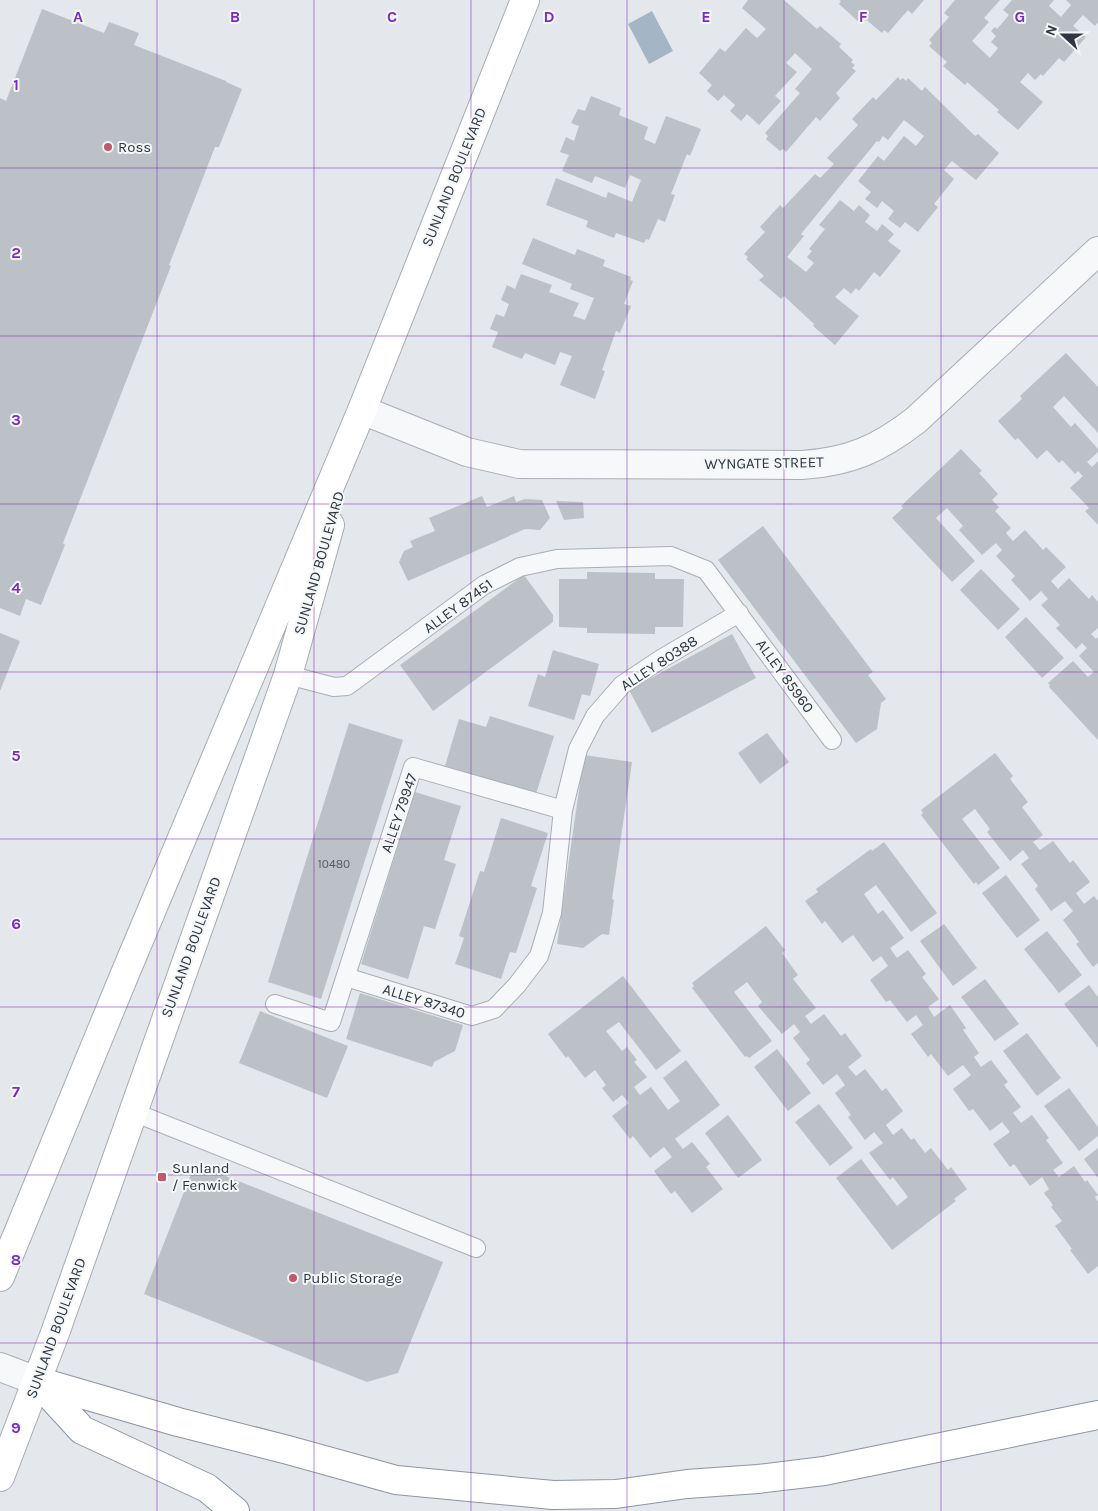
<svg xmlns="http://www.w3.org/2000/svg" width="1098" height="1511" font-family="Karla,sans-serif">
	<style>
		.water { fill: #a4b6c6 }
		.building { fill: #bcc1c7 }
		.lines { fill: none; stroke-linecap: round; stroke-linejoin: round }
		.service-casing { stroke: #aaaeb5; stroke-width: 20 }
		.minor-casing { stroke: #aaaeb5; stroke-width: 30 }
		.primary-casing { stroke: #a5acb5; stroke-width: 30 }
		.motorway-casing { stroke: #8d95a0; stroke-width: 30 }
		.service { stroke: #f7f8f9; stroke-width: 18 }
		.minor { stroke: #f7f8f9; stroke-width: 28 }
		.primary { stroke: #fff; stroke-width: 28 }
		.motorway { stroke: #fff; stroke-width: 28 }
		.grid { fill: none; stroke: #7b2cbf; stroke-width: 1; stroke-opacity: 0.55 }
		.poi-dot { fill: #c0596c; stroke: #f4f6f8; stroke-width: 2 }
		.labels { text-anchor: middle; dominant-baseline: central; stroke-width: 4; stroke-linejoin: round; paint-order: stroke }
		.number-label { font-size: 12px; fill: #525962 }
		.poi-label { font-size: 15px; fill: #2e3641; stroke: #f4f6f8; text-anchor: start }
		.street-label { font-size: 15px; fill: #2e3641; stroke: #f4f6f8 }
		.grid-label { font-size: 16px; text-anchor: middle; font-weight: bold; fill: #7b2cbf; stroke: #f4f6f8; stroke-width: 4; stroke-linejoin: round; paint-order: stroke }
	</style>
	<rect width="100%" height="100%" fill="#e4e7eb"/>
	<!-- water -->
	<path class="water" d="M652 11 673 51 649 64 628 24Z"/>
	<!-- building -->
	<path class="building" d="M748 0H784L817 29 820 26 841 44 839 47 853 60 851 62 855 65 852 68 856 71 836 93 840 98 820 121 816 117 786 152 783 149 780 151 766 139 768 136 765 133 800 93 795 89 812 69 795 53 786 63 797 72 775 96 781 101 759 125 747 114 741 121 730 111 735 105 724 95 718 101 707 91 712 85 699 73 720 48 725 52 746 28 757 38 766 29 742 8Z
		M839 0H924L912 14 908 10 888 33 884 30 882 33 864 18 860 23 839 4 841 1Z
		M955 0H1000L984 18 989 22 972 41 990 58 998 48 991 42 996 36 991 31 995 27 997 29 1009 15 1003 10 1012 0H1054L1049 6 1061 17 1071 5 1066 0H1098V22L1095 26 1083 15 1073 26 1086 37 1064 62 1059 58 1043 76 1041 74 1035 80 1028 73 1020 82 1043 102 1018 130 997 112 999 110 967 82 965 85 943 66 947 62 929 46 932 43 929 40 949 17 944 13Z
		M42 9 104 33 109 22 139 33 134 45 226 81V82L242 89 219 147H215L169 265 171 266 63 543 65 545 41 605 26 599 20 616 0 608V98L6 101Z
		M898 77 900 80 903 78 906 81 908 78 922 91 925 87 975 136 978 134 999 153 976 180 952 161 944 170 954 179 934 204 938 207 918 232 905 222 900 228 888 219 894 211 882 201 877 208 865 199 871 192 858 181 878 156 884 161 904 136 916 146 924 136 904 120 888 140 883 136 879 142 877 141 801 234 804 236 787 257 806 272 814 263 807 257 812 251 809 249 825 229 819 225 840 200 854 211 859 205 870 215 865 222 877 231 882 224 894 234 888 241 901 251 880 277 874 272 859 291 856 288 851 294 844 288 835 297 859 316 835 345 813 326 814 324 784 296 781 299 759 280 764 276 746 259 748 257 744 254 765 232 760 227 780 205 783 208 815 174 820 178 834 164 827 158 858 125 852 119 873 97 876 100Z
		M591 96 621 108 619 115 648 127 644 139 655 144 666 116 701 129 690 156 687 154 671 194 675 195 665 222 658 219 649 240 646 239 644 243 616 233 614 238 586 227 588 221 546 205 556 178 606 198 608 192 632 202 641 180 630 175 625 188 595 176 592 183 562 171 569 155 560 152 566 137 574 141 579 126 571 123 578 109 585 111Z
		M533 238 575 255 577 249 605 260 603 266 631 277 630 280 633 281 624 304 631 306 620 333 616 331 602 370 605 371 595 399 560 385 572 356 560 352 555 365 525 353 522 359 492 347 498 332 490 329 496 314 504 317 509 304 501 300 507 285 515 289 521 274 552 285 549 292 579 303 573 316 585 320 594 298 570 289 572 284 522 264Z
		M1066 353 1098 387V433L1064 396 1053 407 1071 427 1075 423 1098 449V452L1087 462 1092 467 1098 461V525L1085 511 1089 508 1070 488 1083 476 1078 471 1075 474 1062 460 1059 463 1047 450 1037 459 1018 438 1015 440 998 421 1022 399 1020 396Z
		M961 449 982 471 979 473 998 494 992 500 999 507 995 511 1011 528 1006 533 1013 541 1025 530 1043 550 1046 547 1066 567 1051 581 1058 589 1069 578 1089 599 1092 595 1098 602V628L1091 634 1096 639 1098 637V740L1049 687 1050 685 1048 683 1073 661 1088 677 1094 672 1079 656 1087 648 1082 643 1076 649 1056 628 1060 625 1041 605 1048 599 1041 591 1030 601 1011 580 1015 576 996 556 1002 550 996 543 982 555 959 530 963 526 947 508 936 518 975 561 952 582 892 518 903 508 901 506Z
		M482 496 487 507 514 496 516 502 525 499 542 500 550 518 540 530 525 529 408 581 399 562 404 551 413 547 410 541 435 531 429 518Z
		M556 501 583 502 584 518 564 520Z
		M763 526 873 672 868 675 886 699 881 703 877 729 856 743 718 560Z
		M981 569 1020 609 998 630 960 590Z
		M587 572 655 573V579H684L683 627H655V634L587 633V628L559 627V579H587Z
		M524 575 553 615V622L433 711 400 665Z
		M1026 617 1064 658 1042 678 1005 637Z
		M0 633 20 641 0 691Z
		M732 634 756 678 652 733 629 690Z
		M553 650 599 664 590 696 582 694 574 720 528 706 538 674 545 677Z
		M490 716 554 736 536 794 445 766 459 719 486 727Z
		M349 723 403 740 321 999 268 982Z
		M767 733 789 762 760 784 738 753Z
		M995 753 1013 776 1010 779 1028 802 1022 807 1043 835 1033 842 1040 850 1053 841 1070 863 1073 860 1090 882 1076 893 1084 904 1094 896 1098 901V963L1093 967 1076 944 1079 942 1063 920 1073 911 1065 901 1051 911 1035 889 1038 886 1021 864 1029 858 1023 850 1010 861 987 832 990 829 975 809 962 819 1000 868 978 885 976 882 974 884 921 815 923 813 921 810Z
		M584 755 632 762 612 899 614 900 609 935 602 934 583 948 557 944Z
		M415 792 461 806 444 860 456 864 435 929 424 926 408 979 361 964Z
		M501 818 548 833 531 886 537 888 516 953 510 952 501 979 455 964 464 938 459 936 480 871 484 872Z
		M884 842 937 913 911 932 876 885 864 894 878 914 883 910 904 938 890 948 897 958 908 950 926 974 922 977 939 999 928 1007 934 1017 950 1005 966 1028 963 1030 979 1053 974 1057 981 1067 991 1060 1008 1082 1004 1085 1021 1107 1013 1113 1021 1123 1032 1115 1049 1138 1046 1140 1063 1163 1053 1170 1059 1177 1074 1166 1085 1182 1087 1180 1098 1195 1095 1197 1098 1202V1266L1088 1274 1070 1250 1072 1249 1055 1226 1062 1221 1051 1207 1053 1205 1044 1193 1049 1189 1042 1177 1030 1186 1014 1164 1010 1167 993 1144 1010 1132 1002 1122 990 1131 973 1109 969 1111 953 1089 971 1075 963 1065 948 1076 931 1054 928 1057 911 1034 923 1025 916 1015 907 1022 890 1000 886 1002 870 980 888 966 881 956 873 962 853 935 842 943 825 921 822 924 805 901 818 892 816 889 871 849 872 851Z
		M1006 875 1040 920 1017 938 982 893Z
		M944 924 977 968 953 986 920 941Z
		M766 926 785 950 782 953 798 975 793 979 816 1008 805 1016 811 1024 824 1014 841 1036 845 1033 862 1056 848 1067 856 1076 865 1069 882 1091 886 1088 903 1111 886 1125 893 1135 902 1128 911 1140 914 1138 925 1153 931 1148 948 1170 951 1167 967 1189 954 1199 956 1201 892 1250 836 1178 861 1159 897 1206 908 1197 893 1177 890 1180 869 1153 883 1143 874 1132 865 1140 848 1117 851 1115 835 1093 845 1085 837 1074 823 1085 806 1063 810 1060 793 1038 800 1032 794 1024 782 1034 758 1006 762 1002 747 982 734 992 772 1041 749 1058 747 1056 745 1057 692 988 694 986 692 983Z
		M1047 931 1082 975 1059 993 1024 949Z
		M623 976 681 1051 656 1070 619 1022 606 1031 622 1051 627 1047 637 1060 634 1062 647 1077 634 1087 640 1095 651 1087 668 1110 680 1101 663 1078 686 1060 720 1105 675 1139 683 1149 692 1142 710 1164 706 1167 723 1189 692 1213 675 1191 671 1194 654 1171 672 1157 664 1147 650 1158 633 1136 630 1139 612 1116 629 1103 622 1095 613 1102 602 1088 606 1085 595 1070 585 1078 568 1056 566 1058 548 1034Z
		M985 979 1019 1024 995 1041 961 997Z
		M1089 985 1098 997V1048L1064 1004Z
		M360 993 463 1025 455 1051 434 1062 432 1067 346 1039Z
		M260 1011 348 1046 327 1098 239 1063Z
		M1027 1033 1061 1078 1037 1096 1003 1051Z
		M777 1049 811 1093 788 1111 754 1067Z
		M1069 1088 1098 1127V1136L1079 1151 1044 1106Z
		M819 1104 853 1148 830 1166 795 1122Z
		M728 1115 762 1160 738 1178 705 1133Z
		M1098 1148V1178L1084 1159Z
		M195 1164 443 1262 398 1373 367 1382 144 1294Z"/>
	<g class="lines">
		<defs>
			<path id="service" d="M288 675 334 687 347 686 484 585 520 567 557 559 671 556 706 570 832 740
				M346 977 472 1016 494 1009 517 985 539 956 552 913 563 810 578 749 595 716 622 685 661 659 739 613
				M275 1004 331 1022 413 767 563 810
				M133 1112 476 1248"/>
			<path id="minor" d="M362 410 467 452 519 464 802 465C849 462 879 449 916 420L1098 251
				M0 1367 37 1381"/>
			<path id="primary" d="M0 1277 124 976 362 410 525 0
				M0 1477 55 1333 288 675 330 525"/>
			<path id="motorway" d="M37 1381 178 1422 288 1450 396 1480 553 1495 616 1494 687 1484 758 1479 824 1471 1098 1415
				M37 1381 82 1430 207 1488 235 1511"/>
		</defs>
		<!-- service casing -->
		<use href="#service" class="service-casing"/>
		<!-- minor casing -->
		<use href="#minor" class="minor-casing"/>
		<!-- primary casing -->
		<use href="#primary" class="primary-casing"/>
		<!-- motorway casing -->
		<use href="#motorway" class="motorway-casing"/>
		<!-- service -->
		<use href="#service" class="service"/>
		<!-- minor -->
		<use href="#minor" class="minor"/>
		<!-- primary -->
		<use href="#primary" class="primary"/>
		<!-- motorway -->
		<use href="#motorway" class="motorway"/>
	</g>
	<!-- grid -->
	<path class="grid" d="M157 0V1511M314 0V1511M471 0V1511M627 0V1511M784 0V1511M941 0V1511M0 168H1098M0 336H1098M0 504H1098M0 672H1098M0 839H1098M0 1007H1098M0 1175H1098M0 1343H1098"/>
	<!-- markers -->
	<g class="poi-dot">
		<circle cx="108" cy="147" r="5"/>
		<rect x="157" y="1172" width="10" height="10" rx="2.5"/>
		<circle cx="293" cy="1278" r="5"/>
	</g>
	<g class="labels">
		<!-- number labels -->
		<g class="number-label">
			<text x="334" y="864">10480</text>
		</g>
		<!-- poi labels -->
		<g class="poi-label">
			<text x="118" y="147">Ross</text>
			<text x="172" y="1168">Sunland<tspan x="172" dy="17">/ Fenwick</tspan></text>
			<text x="303" y="1278">Public Storage</text>
		</g>
		<!-- street labels -->
		<g class="street-label">
			<text transform="translate(454 177) rotate(-68)">SUNLAND BOULEVARD</text>
			<text transform="translate(764 463) rotate(-1)">WYNGATE STREET</text>
			<text transform="translate(319 563) rotate(-74)">SUNLAND BOULEVARD</text>
			<text transform="translate(458 606) rotate(-36)">ALLEY 87451</text>
			<text transform="translate(659 663) rotate(-33)">ALLEY 80388</text>
			<text transform="translate(785 676) rotate(54)">ALLEY 85960</text>
			<text transform="translate(399 813) rotate(-71)">ALLEY 79947</text>
			<text transform="translate(191 947) rotate(-70)">SUNLAND BOULEVARD</text>
			<text transform="translate(424 1001) rotate(17)">ALLEY 87340</text>
			<text transform="translate(56 1328) rotate(-70)">SUNLAND BOULEVARD</text>
		</g>
	</g>
	<g class="grid-label">
		<text x="78" y="22">A</text>
		<text x="235" y="22">B</text>
		<text x="392" y="22">C</text>
		<text x="549" y="22">D</text>
		<text x="706" y="22">E</text>
		<text x="863" y="22">F</text>
		<text x="1020" y="22">G</text>
		<text x="16" y="90">1</text>
		<text x="16" y="258">2</text>
		<text x="16" y="425">3</text>
		<text x="16" y="593">4</text>
		<text x="16" y="761">5</text>
		<text x="16" y="929">6</text>
		<text x="16" y="1097">7</text>
		<text x="16" y="1265">8</text>
		<text x="16" y="1433">9</text>
	</g>
	<!-- north arrow -->
	<g transform="translate(1063 35) rotate(291)" stroke="#f4f6f8" stroke-width="4" paint-order="stroke">
	<path d="M0-4L9 19L0 12L-9 19Z" fill="#2e3641"/>
	<text y="-8" font-size="14" font-weight="bold" text-anchor="middle" fill="#2e3641">N</text>
	</g>
</svg>
